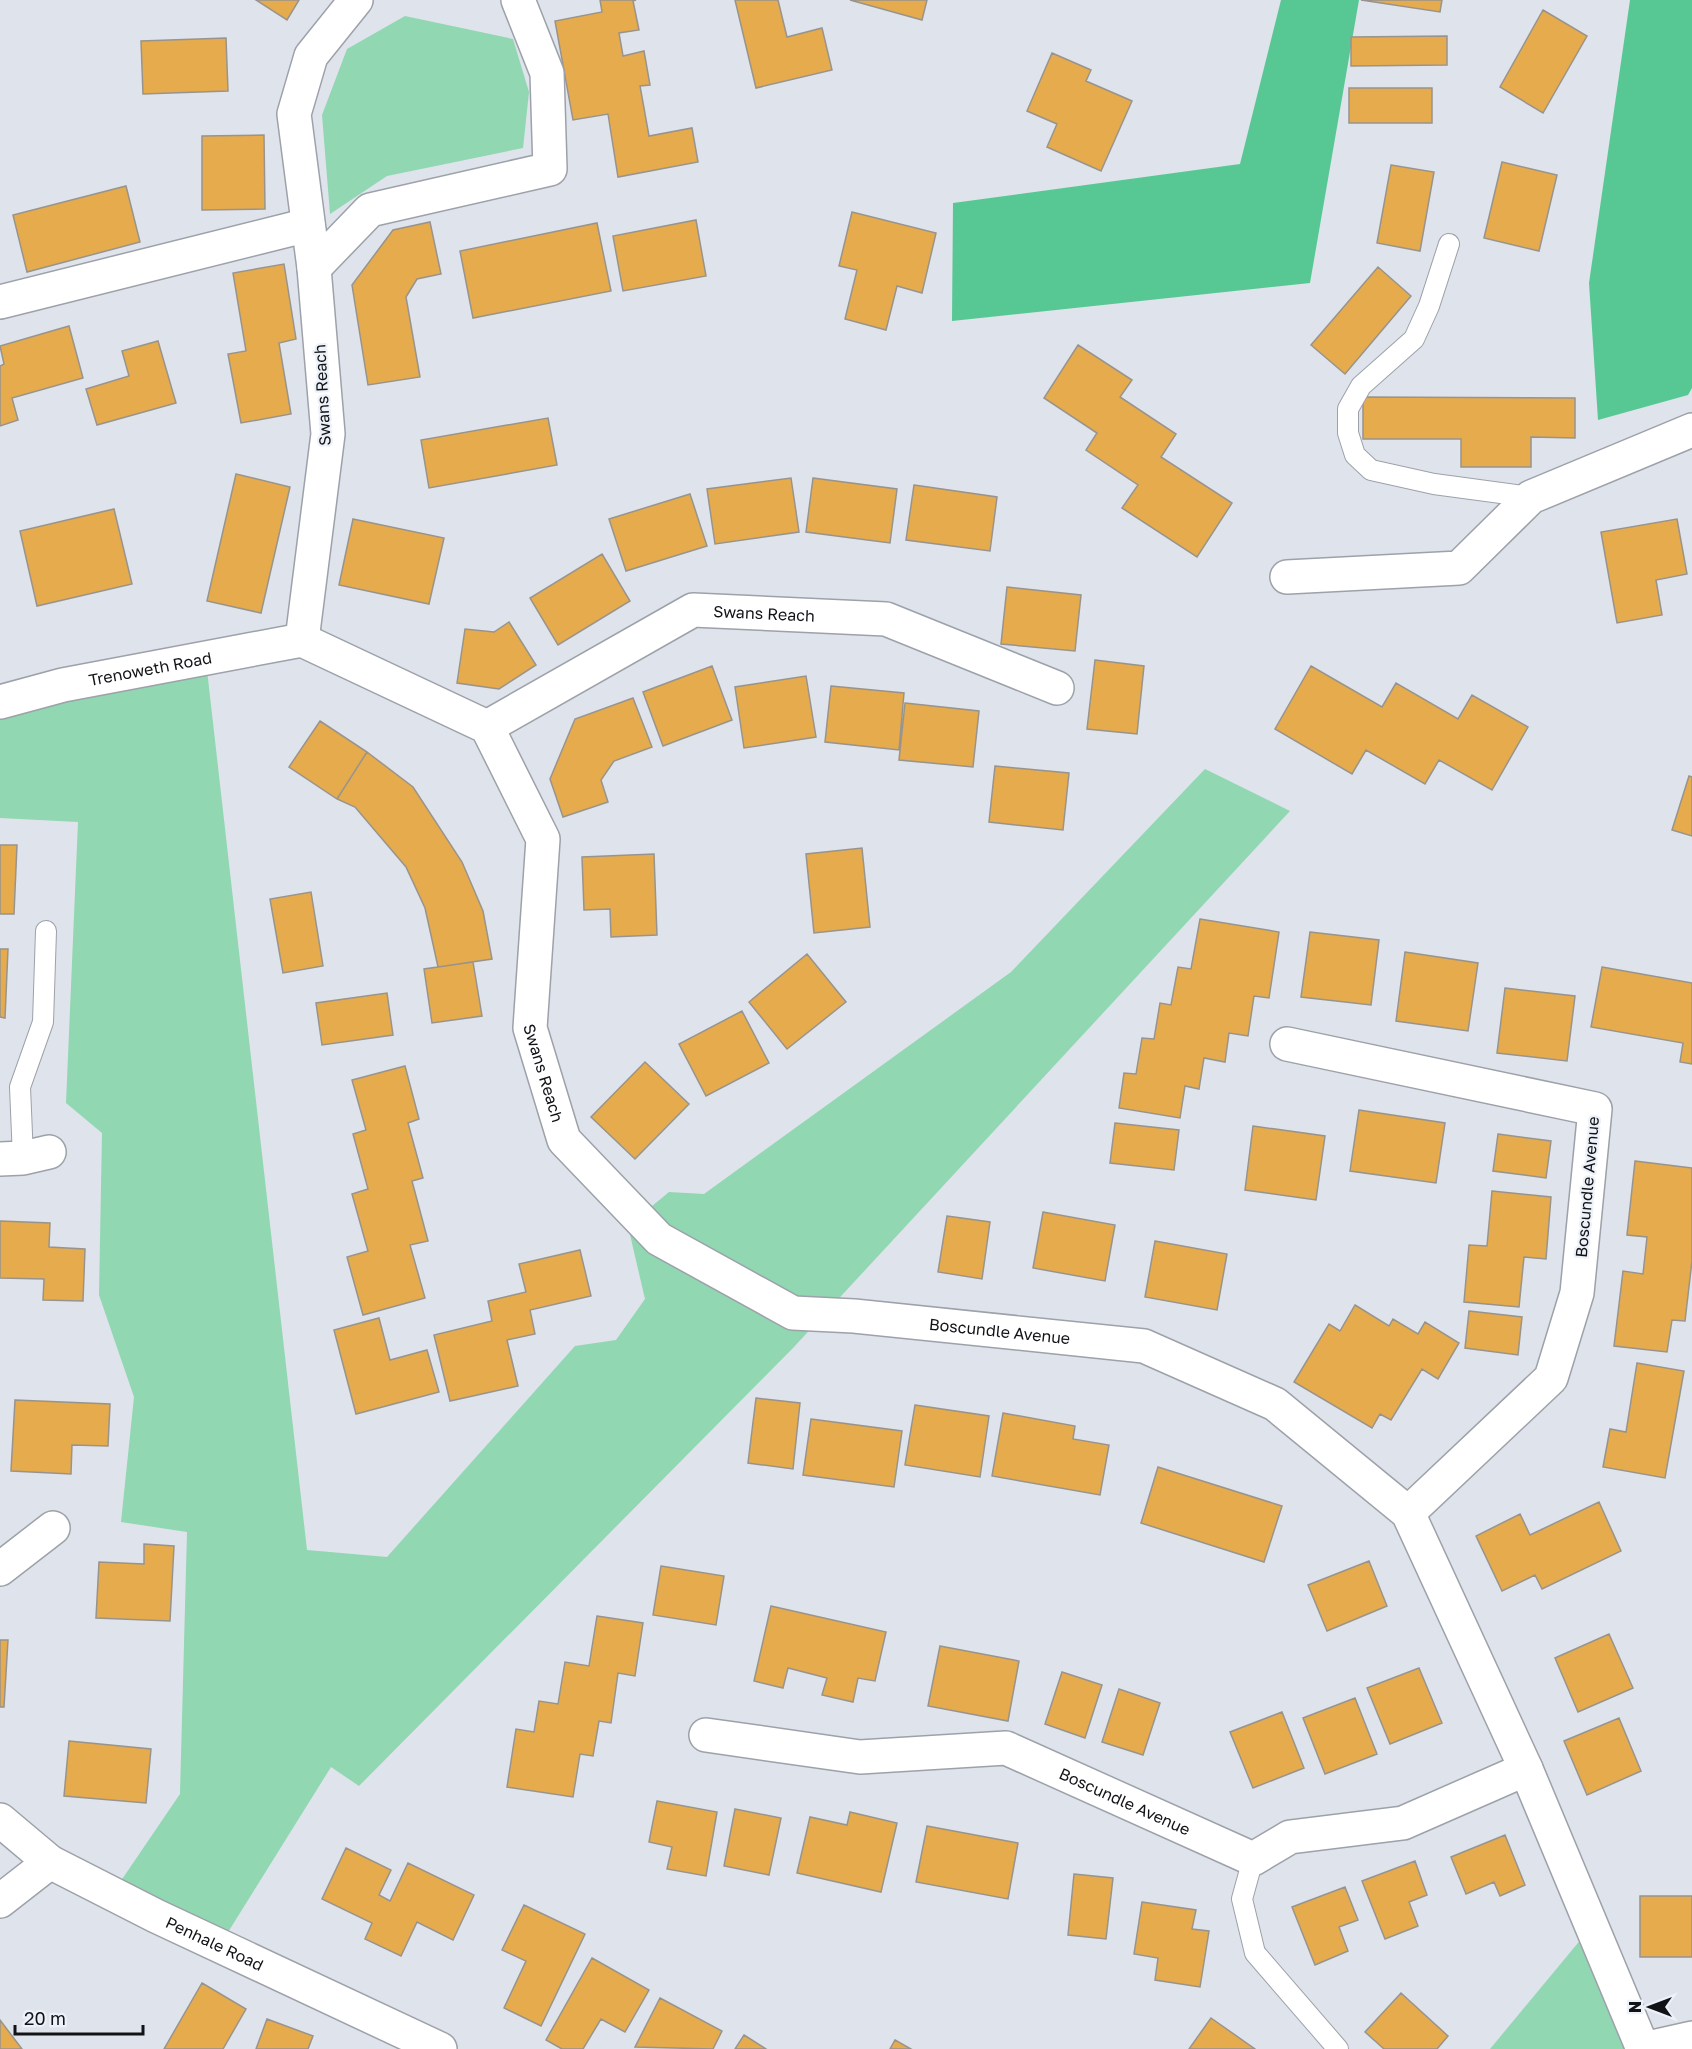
<svg xmlns="http://www.w3.org/2000/svg" width="1692" height="2049" font-family="'Golos Text',sans-serif">
	<style>
		.green { fill: #90d7b2 }
		.forest { fill: #57c894 }
		.building { fill: #e5ab4d; stroke: #98948d; stroke-width: 1.5 }
		.lines { fill: none; stroke-linecap: round; stroke-linejoin: round }
		.service-casing { stroke: #9da1a9; stroke-width: 22 }
		.minor-casing { stroke: #9da1a9; stroke-width: 36 }
		.service { stroke: #fff; stroke-width: 20 }
		.minor { stroke: #fff; stroke-width: 33 }
		.labels { text-anchor: middle; dominant-baseline: central; stroke-width: 4.5; stroke-linejoin: round; paint-order: stroke }
		.street-label { font-size: 16px; fill: #121316; stroke: #edf1f9 }
	</style>
	<rect width="100%" height="100%" fill="#dfe3eb"/>
	<!-- green -->
	<path class="green" d="M405 16 513 39 529 92 523 148 387 176 330 214 322 115 347 49Z
		M207 670 307 1550 387 1557 575 1346 616 1340 645 1299 628 1226 669 1192 704 1194 1011 972 1205 769 1290 811 793 1348 359 1786 331 1767 220 1945 112 1894 180 1794 187 1532 121 1522 134 1397 99 1295 102 1133 66 1103 78 822 0 818V715Z
		M1592 1926 1642 2049H1490Z"/>
	<!-- forest -->
	<path class="forest" d="M1281 0H1359L1310 283 952 321 953 203 1240 164Z
		M1630 0H1692V388L1688 395 1598 420 1589 283Z"/>
	<!-- building -->
	<path class="building" d="M256 0H299L287 20Z
		M600 0H636L633 1 639 30 619 33 623 56 644 51 650 85 640 86 649 136 692 128 698 162 618 177 608 114 573 120 555 21 602 12Z
		M735 0H778L787 37 822 28 832 70 756 88Z
		M850 0H927L922 20Z
		M1361 0H1442L1440 12Z
		M1543 10 1587 36 1543 113 1500 87Z
		M1447 36V65L1351 66V37Z
		M226 38 228 91 143 94 141 41Z
		M1052 53 1091 70 1086 81 1132 101 1101 171 1047 147 1057 124 1027 111Z
		M1349 88H1432V123H1349Z
		M264 135 265 209 202 210V136Z
		M1502 162 1557 175 1539 251 1484 238Z
		M1391 165 1434 172 1420 251 1377 243Z
		M126 186 140 242 27 272 13 215Z
		M852 212 936 233 922 293 897 286 886 330 845 319 857 270 839 266Z
		M696 220 706 276 623 291 613 236Z
		M430 222 441 274 417 279 406 297 420 377 368 385 352 285 393 230Z
		M597 223 611 291 473 318 460 251Z
		M284 264 296 339 279 343 291 414 241 423 228 354 246 351 233 273Z
		M1378 267 1411 296 1345 374 1311 345Z
		M69 326 83 378 12 398 18 420 0 426V366L4 364 0 346Z
		M158 341 176 403 97 425 86 389 129 376 122 351Z
		M1078 345 1132 380 1120 397 1176 434 1161 457 1232 503 1197 557 1122 508 1138 485 1086 450 1097 433 1044 398Z
		M1363 397 1575 398V438L1531 437V467H1461V439H1363Z
		M548 418 557 465 429 488 421 440Z
		M236 474 290 487 261 613 207 601Z
		M791 478 799 532 715 544 707 489Z
		M813 478 897 489 890 543 806 532Z
		M914 485 997 497 990 551 906 540Z
		M690 494 707 546 626 571 609 519Z
		M114 509 132 584 37 606 20 531Z
		M353 519 444 538 429 604 339 585Z
		M1677 519 1687 574 1656 580 1662 615 1617 623 1601 532Z
		M602 554 630 601 558 645 530 598Z
		M1007 587 1081 595 1075 651 1001 644Z
		M509 622 536 665 499 689 457 683 465 629 494 632Z
		M1095 660 1144 666 1137 734 1087 729Z
		M712 666 732 720 663 746 643 692Z
		M1311 666 1382 707 1396 683 1458 719 1472 695 1528 727 1492 790 1439 760 1425 784 1366 750 1352 774 1275 729Z
		M806 676 816 737 744 748 735 687Z
		M831 686 904 693 899 750 825 742Z
		M633 698 652 747 614 761 601 780 608 802 563 817 550 779 575 719Z
		M905 703 979 711 973 767 899 760Z
		M320 721 367 752 337 799 289 767Z
		M367 752 413 787 462 862 483 911 492 959 438 967 425 908 406 867 355 807 337 799Z
		M995 766 1069 773 1063 830 989 822Z
		M1689 776 1692 777V836L1672 830Z
		M0 845H17L14 914H0Z
		M862 848 870 927 814 933 806 854Z
		M654 854 657 935 611 937 610 909 584 910 582 857Z
		M311 892 323 966 283 973 270 899Z
		M1200 919 1279 932 1269 998 1254 996 1248 1036 1229 1033 1225 1062 1204 1058 1199 1089 1185 1086 1180 1118 1119 1108 1124 1073 1136 1074 1142 1038 1154 1039 1160 1003 1171 1005 1178 967 1191 969Z
		M1310 932 1379 940 1371 1005 1301 997Z
		M0 949H8L5 1018 0 1017Z
		M1405 952 1478 963 1468 1031 1396 1021Z
		M807 954 846 1002 787 1049 749 1002Z
		M473 962 482 1016 432 1023 424 969Z
		M1602 967 1692 983V1064L1680 1062 1683 1043 1591 1027Z
		M1505 988 1575 996 1567 1061 1497 1053Z
		M387 993 393 1035 322 1045 316 1003Z
		M742 1011 769 1063 706 1096 679 1044Z
		M645 1062 689 1104 635 1159 591 1117Z
		M405 1066 419 1119 408 1123 423 1178 412 1181 428 1241 410 1245 425 1298 363 1315 347 1257 368 1251 352 1194 368 1189 353 1134 366 1130 352 1080Z
		M1359 1110 1445 1123 1436 1183 1350 1171Z
		M1115 1123 1179 1130 1174 1170 1110 1163Z
		M1253 1126 1325 1136 1316 1200 1245 1190Z
		M1498 1134 1551 1141 1546 1178 1493 1171Z
		M1635 1161 1692 1168V1261L1685 1321 1672 1320 1667 1352 1614 1346 1623 1271 1643 1274 1647 1237 1627 1235Z
		M1492 1191 1551 1197 1546 1259 1524 1257 1519 1307 1464 1302 1469 1245 1487 1246Z
		M1043 1212 1115 1225 1105 1281 1033 1268Z
		M947 1216 990 1222 982 1279 938 1272Z
		M0 1221 50 1223 49 1247 85 1249 83 1301 43 1300 44 1279 0 1278Z
		M1155 1241 1227 1254 1217 1310 1145 1297Z
		M580 1250 591 1296 530 1310 535 1334 507 1340 518 1386 450 1401 434 1335 492 1321 488 1301 526 1292 519 1264Z
		M1355 1305 1389 1326 1393 1319 1418 1334 1425 1322 1459 1343 1438 1379 1422 1369 1391 1420 1380 1414 1372 1428 1294 1382 1329 1324 1340 1331Z
		M1469 1311 1522 1317 1518 1355 1465 1348Z
		M379 1318 390 1360 427 1350 439 1392 356 1414 334 1330Z
		M1637 1363 1684 1371 1665 1478 1603 1467 1610 1429 1626 1432Z
		M756 1398 800 1403 793 1469 748 1463Z
		M15 1400 110 1404 108 1446 72 1445 71 1474 11 1471Z
		M915 1405 989 1416 980 1477 905 1465Z
		M1003 1413 1075 1426 1073 1439 1109 1445 1100 1495 992 1476Z
		M811 1419 902 1431 894 1487 803 1475Z
		M1158 1467 1282 1506 1264 1562 1141 1523Z
		M1599 1502 1621 1551 1542 1589 1535 1575 1502 1591 1476 1536 1520 1514 1530 1535Z
		M144 1544 174 1546 170 1621 96 1618 99 1562 144 1564Z
		M1369 1561 1387 1606 1327 1631 1308 1585Z
		M661 1566 724 1576 716 1625 653 1615Z
		M771 1606 886 1632 875 1681 858 1678 853 1702 822 1695 827 1678 788 1668 783 1688 754 1681Z
		M597 1616 643 1623 635 1676 618 1673 611 1723 599 1721 593 1756 580 1754 573 1797 507 1787 516 1729 534 1732 539 1701 558 1704 565 1662 589 1666Z
		M1609 1634 1633 1688 1578 1712 1555 1658Z
		M0 1640H8L4 1707H0Z
		M940 1646 1019 1661 1008 1721 928 1706Z
		M1419 1668 1442 1723 1390 1744 1367 1688Z
		M1062 1672 1102 1685 1085 1738 1045 1724Z
		M1119 1689 1160 1703 1143 1755 1102 1742Z
		M1355 1698 1377 1754 1325 1774 1303 1718Z
		M1282 1712 1304 1768 1253 1788 1230 1732Z
		M1619 1718 1641 1771 1587 1795 1564 1741Z
		M69 1741 151 1749 146 1803 64 1796Z
		M657 1801 717 1812 706 1876 667 1869 672 1847 649 1842Z
		M735 1809 781 1818 769 1875 724 1866Z
		M850 1812 897 1823 881 1892 797 1873 810 1817 847 1825Z
		M927 1826 1018 1843 1008 1899 916 1882Z
		M1505 1835 1525 1885 1500 1896 1494 1882 1466 1894 1451 1857Z
		M346 1848 391 1870 379 1895 390 1901 408 1863 474 1895 453 1940 417 1922 401 1956 365 1939 372 1923 322 1899Z
		M1415 1861 1427 1895 1409 1902 1418 1926 1385 1939 1362 1881Z
		M1074 1874 1113 1878 1106 1939 1068 1935Z
		M1345 1887 1358 1920 1339 1927 1348 1951 1315 1965 1292 1907Z
		M1640 1896H1692V1957H1640Z
		M1142 1902 1196 1910 1192 1929 1209 1931 1200 1987 1155 1980 1158 1958 1134 1954Z
		M524 1905 585 1934 541 2026 504 2008 526 1961 502 1950Z
		M592 1958 649 1990 625 2032 601 2019 583 2049H562L546 2040Z
		M202 1983 246 2009 223 2049H164Z
		M1401 1993 1448 2036 1437 2049H1384L1365 2032Z
		M660 1998 722 2031 713 2049 635 2047Z
		M1211 2018 1255 2049H1189Z
		M267 2019 313 2036 308 2049H256Z
		M0 2020 22 2049H0Z
		M744 2035 766 2049H735Z
		M895 2040 911 2049H890Z"/>
	<g class="lines">
		<defs>
			<path id="service" d="M1449 244 1429 306 1414 339 1361 386 1348 409V433L1355 455 1371 470 1434 484 1531 497
				M23 1158 20 1087 43 1022 46 931
				M1253 1859 1242 1899 1255 1953 1338 2049"/>
			<g id="minor">
				<path d="M314 268 370 210 550 169 547 73 518 0"/>
				<path d="M0 302 308 225"/>
				<path d="M1287 577 1459 568 1531 497 1692 430"/>
				<path id="s1" d="M302 640 487 727 543 839 530 1028 564 1140 659 1239 793 1313 854 1316 1144 1346 1275 1404 1408 1513 1526 1769 1643 2049"/>
				<path d="M302 640 328 434 314 268 294 114 311 56 356 0"/>
				<path id="s2" d="M0 702 63 685 302 640"/>
				<path id="s3" d="M487 727 693 610 886 619 1057 688"/>
				<path d="M1287 1044 1595 1109 1577 1293 1551 1378 1408 1513"/>
				<path d="M0 1159 23 1158 49 1152"/>
				<path d="M0 1569 53 1528"/>
				<path id="s4" d="M706 1735 860 1757 1006 1748 1253 1859 1290 1837 1403 1823 1526 1769"/>
				<path id="s5" d="M0 1820 50 1862 156 1916 440 2049"/>
				<path d="M0 1901 50 1862"/>
				<path d="M1643 2049 1692 2038"/>
			</g>
		</defs>
		<!-- service casing -->
		<use href="#service" class="service-casing"/>
		<!-- minor casing -->
		<use href="#minor" class="minor-casing"/>
		<!-- service -->
		<use href="#service" class="service"/>
		<!-- minor -->
		<use href="#minor" class="minor"/>
	</g>
	<g class="labels">
		<!-- street labels -->
		<g class="street-label">
			<text transform="translate(322 395) rotate(-93)">Swans Reach</text>
			<text stroke="none"><textPath href="#s3" startOffset="308">Swans Reach</textPath></text>
			<text stroke="none"><textPath href="#s2" startOffset="154">Trenoweth Road</textPath></text>
			<text stroke="none"><textPath href="#s1" startOffset="566">Swans Reach</textPath></text>
			<text transform="translate(1587 1187) rotate(-85)">Boscundle Avenue</text>
			<text stroke="none"><textPath href="#s1" startOffset="1134">Boscundle Avenue</textPath></text>
			<text stroke="none"><textPath href="#s4" startOffset="432">Boscundle Avenue</textPath></text>
			<text stroke="none"><textPath href="#s5" startOffset="249">Penhale Road</textPath></text>
		</g>
	</g>
	<!-- north arrow -->
	<g transform="translate(1650 2007) rotate(270)" stroke="#edf1f9" stroke-width="4.5" paint-order="stroke">
	<path d="M0-4.5L10 22L0 15L-10 22Z" fill="#121316"/>
	<text y="-9" font-size="16" font-weight="bold" text-anchor="middle" fill="#121316">N</text>
	</g>
	<!-- scale -->
	<path d="M15 2025v9h128v-9" fill="none" stroke="#121316" stroke-width="3"/>
	<text x="24" y="2025" font-size="18" fill="#121316" stroke="#edf1f9" stroke-width="4.5" paint-order="stroke">20 m</text>
</svg>
